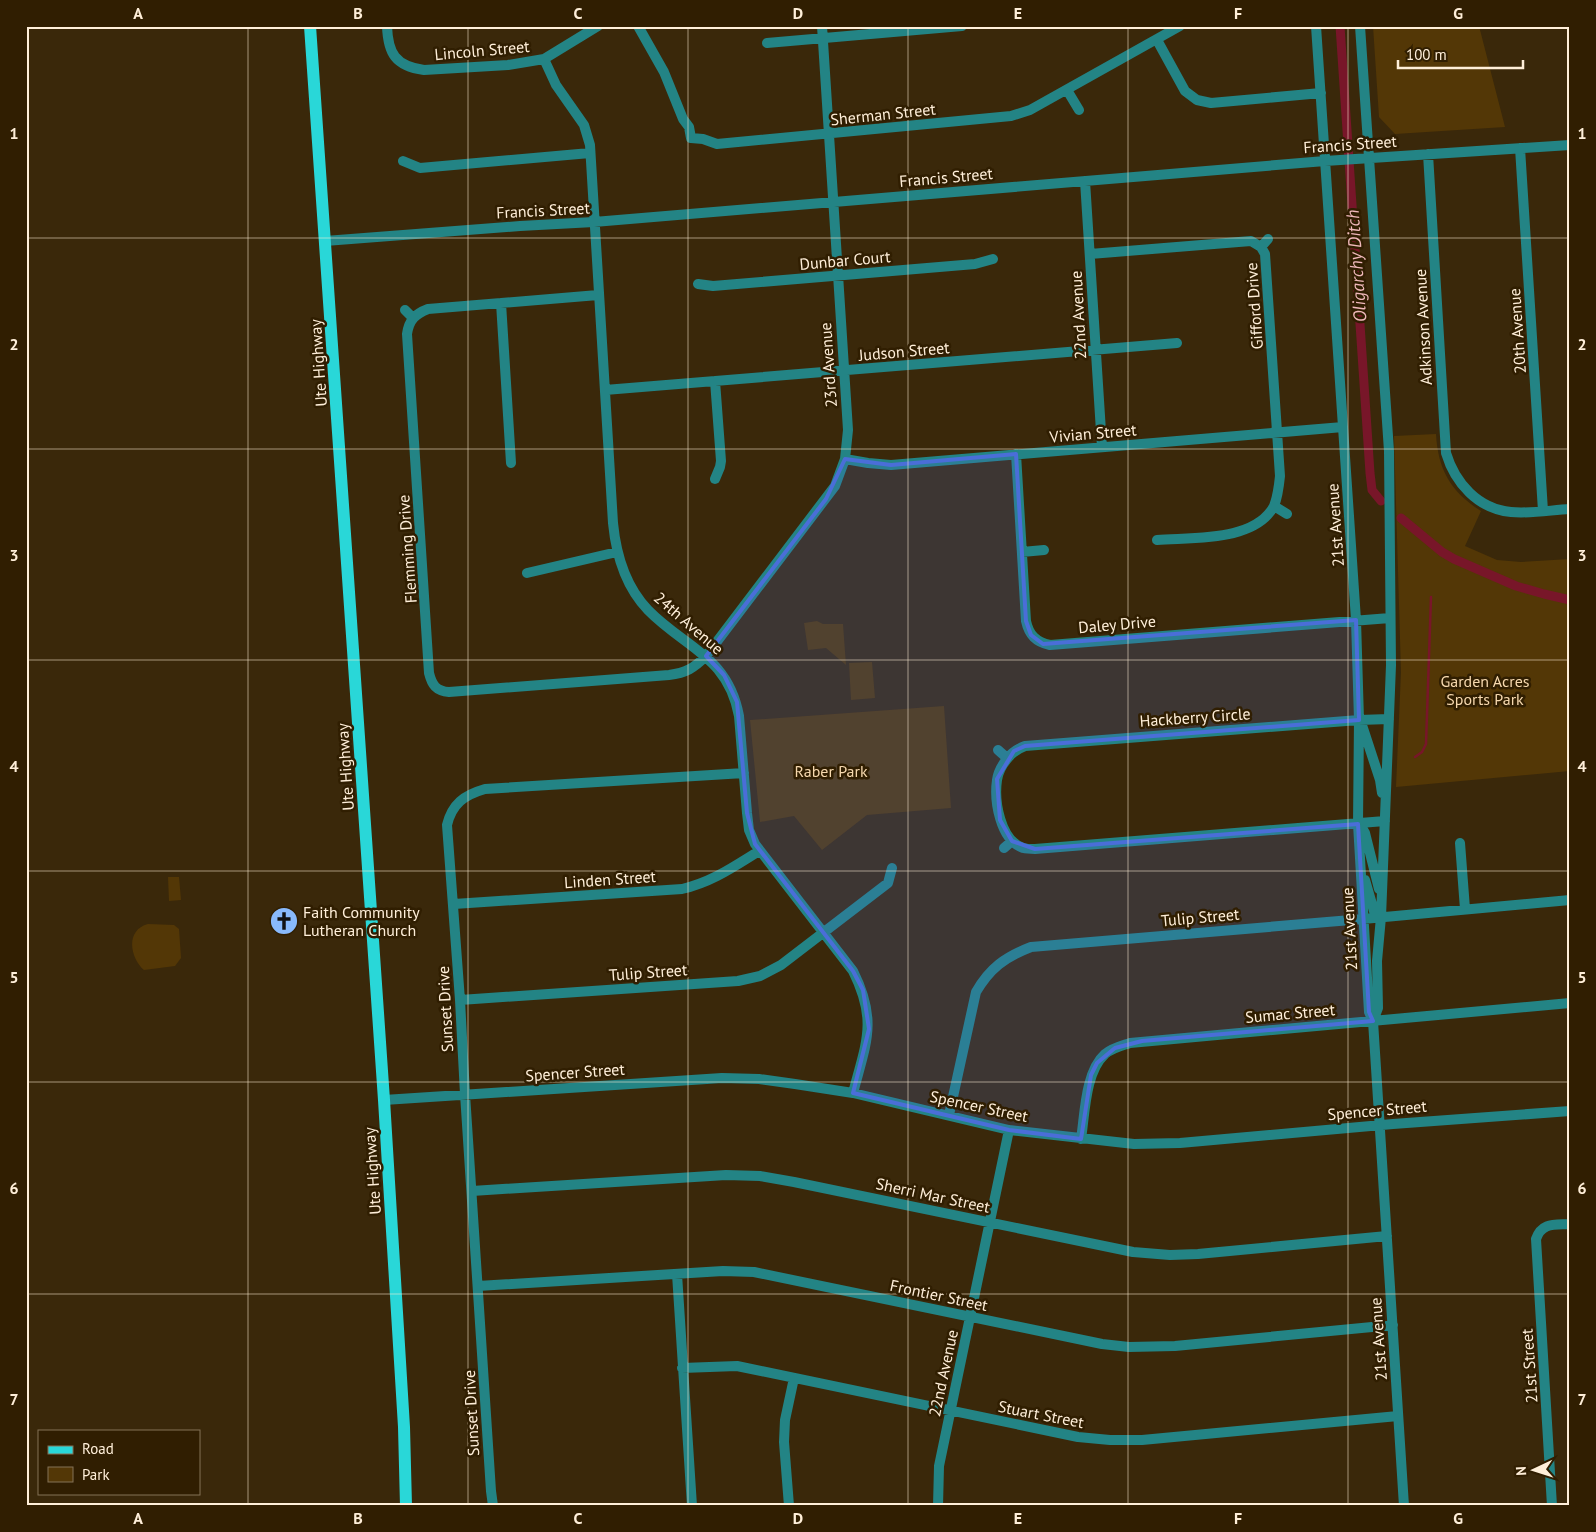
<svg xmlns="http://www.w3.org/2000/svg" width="1596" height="1532" font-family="'PT Sans',sans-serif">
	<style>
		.green { fill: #533706 }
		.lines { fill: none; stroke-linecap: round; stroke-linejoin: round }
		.stream { stroke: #781629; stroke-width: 2.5 }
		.canal { stroke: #781629; stroke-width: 9 }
		.minor { stroke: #238485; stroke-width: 10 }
		.major { stroke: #29d7d8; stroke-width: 12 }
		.marked { fill: #4a6ed8; fill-opacity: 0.2; stroke: #4a6ed8; stroke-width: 4; stroke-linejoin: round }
		.grid { fill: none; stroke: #ffefd9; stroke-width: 1; stroke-opacity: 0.55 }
		.labels { text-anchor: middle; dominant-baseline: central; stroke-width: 5; stroke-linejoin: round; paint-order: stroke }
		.street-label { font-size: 16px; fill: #ffefd9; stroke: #301e01 }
		.park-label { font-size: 16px; fill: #f6d8ae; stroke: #301e01 }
		.poi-label { font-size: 16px; fill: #ffefd9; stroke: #301e01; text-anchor: start }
		.water-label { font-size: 18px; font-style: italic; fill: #f0b9bb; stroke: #301e01 }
		.neatline { fill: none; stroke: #ffefd9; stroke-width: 2 }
		.grid-label { font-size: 16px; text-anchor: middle; font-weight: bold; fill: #ffefd9 }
	</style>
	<rect width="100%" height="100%" fill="#3a280a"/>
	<!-- green -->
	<path class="green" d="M1373 26H1479L1505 127 1395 134 1379 117Z
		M1436 434C1438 470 1451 492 1481 511L1465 546 1497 560 1521 562 1570 559V771L1396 787 1401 672 1394 436Z
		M817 621 823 624H843L846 665 826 648 808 650 804 623Z
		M872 662 875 698 851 700 849 663Z
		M944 706 951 808 867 815 822 850 794 816 760 822 750 720Z
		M168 877H179L181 900 169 901Z
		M148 924 174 925 179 929 181 958 175 966 144 970C130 958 125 930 148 924Z"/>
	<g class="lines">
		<!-- stream -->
		<path class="stream" d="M1415 757 1422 752 1426 744 1431 597"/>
		<!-- canal -->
		<path class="canal" d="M1340 26 1370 473 1372 490 1381 501
			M1401 518 1442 552 1454 559 1516 586 1544 594 1570 600"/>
		<!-- minor -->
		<path class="minor" d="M387 26C388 53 395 66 424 70L508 65 544 59 598 26
			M638 26 664 72 683 119 689 127 691 138 703 139 717 144 1011 116 1030 110 1180 26
			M1316 26 1356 620 1359 720 1358 824 1369 1012 1373 1021 1404 1506
			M1360 26 1389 451 1391 665 1381 917 1377 961 1378 1008 1373 1021
			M1157 40 1185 91 1197 100 1211 103 1321 93
			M767 43 962 26
			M544 59 556 85 584 125 590 145 613 523C616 554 625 586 648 610 685 648 728 656 739 716L747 813 749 830 755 844 853 971C878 1021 866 1043 853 1093
			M1067 90 1079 110
			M1520 148 1543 511
			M1428 154 1446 453C1455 483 1478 509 1511 512 1530 514 1551 510 1570 509
			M403 161 420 168 590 153
			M1085 181 1102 447
			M325 241 520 226 594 222 1325 161 1570 145
			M1261 247 1268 239
			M1090 254 1251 241 1261 247 1265 254 1280 476C1279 486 1278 496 1274 506 1255 542 1192 537 1157 540
			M698 284 713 286 975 264 993 259
			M598 295 428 309C415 314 409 320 407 334L429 673C432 685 436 691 449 692L669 675C686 673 694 668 706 656L835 486 845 459 848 430 822 26
			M501 303 511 463
			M405 310 413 318
			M605 390 1177 343
			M1016 454 1026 621C1029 635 1036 642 1050 645L1390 618
			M845 459 868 463 891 465 1343 427
			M715 479 720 467 721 461 715 381
			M1274 506 1287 514
			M1022 552 1044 550
			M527 573 617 552
			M1362 725 1380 780 1382 793
			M998 750 1007 758
			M1385 821 1035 849C1031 849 1027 849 1023 848 1000 840 994 801 997 780 998 773 1002 765 1007 759 1012 752 1017 749 1025 746L1359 720 1389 719
			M1361 826 1365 833 1379 889
			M1460 843 1465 909
			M1004 848 1012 841
			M1365 880 1376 918
			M454 904 682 889C712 882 733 867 759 851
			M460 1000 738 981 760 976 781 965 888 883 892 868
			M384 1100 722 1078 759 1079 795 1084 853 1093 1009 1130 1134 1144 1180 1143 1393 1124 1570 1111
			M949 1115 976 992C990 968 1005 957 1031 947L1363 919 1570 900
			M1081 1139C1085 1114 1085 1072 1105 1054 1112 1048 1121 1046 1130 1043L1570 1003
			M472 1191 726 1175 760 1176 794 1182 1133 1252 1170 1255 1198 1254 1387 1236
			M677 1274 692 1506
			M478 1286 723 1271 754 1272 1102 1344 1129 1347 1175 1346 1393 1325
			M682 1368 737 1366 1078 1437 1110 1440H1142L1398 1416
			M493 1506 491 1491 465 1094 460 1000 447 825C452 804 464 795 485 789L744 773
			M789 1506 784 1442 785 1420 794 1378
			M938 1506 939 1466 1009 1130
			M1552 1506 1536 1239C1542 1222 1555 1225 1570 1224"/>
		<!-- major -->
		<path class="major" d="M310 26 384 1100 404 1427 406 1506"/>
	</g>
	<!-- marked area -->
	<path class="marked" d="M1016 454 1026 621 1031 635 1043 644 1356 620 1359 720 1025 746 1014 751 997 779 1000 820 1012 841 1035 849 1358 824 1369 1012 1373 1021 1142 1041 1115 1048 1097 1063 1091 1075 1081 1139 1009 1130 853 1093 869 1029 863 990 853 971 755 844 747 813 737 702 724 675 706 656 826 499 845 459 891 465Z"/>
	<!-- grid -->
	<path class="grid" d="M248 26V1506M468 26V1506M688 26V1506M908 26V1506M1128 26V1506M1348 26V1506M26 238H1570M26 449H1570M26 660H1570M26 871H1570M26 1082H1570M26 1294H1570"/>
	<!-- icons -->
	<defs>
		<symbol id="church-disc" viewBox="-11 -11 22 22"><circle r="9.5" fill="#89bafc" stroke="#301e01"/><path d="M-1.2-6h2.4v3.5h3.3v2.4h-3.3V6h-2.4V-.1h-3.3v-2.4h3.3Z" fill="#111"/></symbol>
	</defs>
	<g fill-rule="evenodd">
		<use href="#church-disc" x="268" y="905" width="32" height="32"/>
	</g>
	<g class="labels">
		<!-- street labels -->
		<g class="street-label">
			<text transform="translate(482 50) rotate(-5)">Lincoln Street</text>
			<text transform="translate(883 114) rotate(-6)">Sherman Street</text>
			<text transform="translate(1350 144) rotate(-4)">Francis Street</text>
			<text transform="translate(946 177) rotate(-5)">Francis Street</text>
			<text transform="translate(543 210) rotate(-3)">Francis Street</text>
			<text transform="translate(845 260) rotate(-5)">Dunbar Court</text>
			<text transform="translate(1254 306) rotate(-94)">Gifford Drive</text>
			<text transform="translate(1078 315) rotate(-93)">22nd Avenue</text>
			<text transform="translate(1423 327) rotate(-93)">Adkinson Avenue</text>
			<text transform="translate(1517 331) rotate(-94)">20th Avenue</text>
			<text transform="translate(904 351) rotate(-5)">Judson Street</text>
			<text transform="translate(318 363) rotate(-94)">Ute Highway</text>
			<text transform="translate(828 365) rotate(-94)">23rd Avenue</text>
			<text transform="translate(1093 433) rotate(-5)">Vivian Street</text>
			<text transform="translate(1335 525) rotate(-94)">21st Avenue</text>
			<text transform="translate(407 549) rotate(-94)">Flemming Drive</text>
			<text transform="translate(689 623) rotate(41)">24th Avenue</text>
			<text transform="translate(1117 624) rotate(-5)">Daley Drive</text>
			<text transform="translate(1195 717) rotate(-4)">Hackberry Circle</text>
			<text transform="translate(345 767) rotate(-94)">Ute Highway</text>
			<text transform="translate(610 879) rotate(-4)">Linden Street</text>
			<text transform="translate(1200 917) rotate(-5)">Tulip Street</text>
			<text transform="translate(1349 929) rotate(-93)">21st Avenue</text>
			<text transform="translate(648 972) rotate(-4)">Tulip Street</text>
			<text transform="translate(445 1009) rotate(-93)">Sunset Drive</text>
			<text transform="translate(1290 1013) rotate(-5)">Sumac Street</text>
			<text transform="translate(575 1072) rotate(-4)">Spencer Street</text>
			<text transform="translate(979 1106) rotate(12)">Spencer Street</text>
			<text transform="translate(1377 1110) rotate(-5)">Spencer Street</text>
			<text transform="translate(372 1171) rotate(-94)">Ute Highway</text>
			<text transform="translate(933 1195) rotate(12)">Sherri Mar Street</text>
			<text transform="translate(939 1295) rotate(12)">Frontier Street</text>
			<text transform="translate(1378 1339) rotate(-94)">21st Avenue</text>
			<text transform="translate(1529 1366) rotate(-94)">21st Street</text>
			<text transform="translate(943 1373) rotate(-78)">22nd Avenue</text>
			<text transform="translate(471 1413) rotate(-93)">Sunset Drive</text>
			<text transform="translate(1041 1414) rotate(11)">Stuart Street</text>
		</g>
		<!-- park labels -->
		<g class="park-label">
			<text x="1485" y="681">Garden Acres<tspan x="1485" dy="18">Sports Park</tspan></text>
			<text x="831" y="771">Raber Park</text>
		</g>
		<!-- poi labels -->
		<g class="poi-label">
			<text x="303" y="912">Faith Community<tspan x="303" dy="18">Lutheran Church</tspan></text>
		</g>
		<!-- water labels -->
		<g class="water-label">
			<text transform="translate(1356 266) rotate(-94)">Oligarchy Ditch</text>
		</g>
	</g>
	<!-- border -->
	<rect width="1596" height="1532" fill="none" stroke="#301e01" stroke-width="55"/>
	<!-- legend -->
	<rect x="38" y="1430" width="162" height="65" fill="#301e01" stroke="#837257"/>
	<rect x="48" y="1446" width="25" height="8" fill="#29d7d8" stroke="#837257"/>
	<text x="82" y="1454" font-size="15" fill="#ffefd9">Road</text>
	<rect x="48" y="1467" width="25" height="15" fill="#533706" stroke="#837257"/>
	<text x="82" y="1480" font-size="15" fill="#ffefd9">Park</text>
	<!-- north arrow -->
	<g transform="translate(1534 1470) rotate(266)" stroke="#301e01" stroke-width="4" paint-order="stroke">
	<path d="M0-4L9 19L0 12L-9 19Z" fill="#ffefd9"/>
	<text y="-8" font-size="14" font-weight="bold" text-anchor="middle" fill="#ffefd9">N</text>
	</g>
	<!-- scale -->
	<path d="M1398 60v8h125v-8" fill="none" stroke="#ffefd9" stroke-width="2.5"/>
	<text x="1406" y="60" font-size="15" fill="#ffefd9" stroke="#301e01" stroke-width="4" paint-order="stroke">100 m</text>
	<rect x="28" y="28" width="1540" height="1476" class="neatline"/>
	<g class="grid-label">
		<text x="138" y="19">A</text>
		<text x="358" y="19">B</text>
		<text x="578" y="19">C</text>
		<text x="798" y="19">D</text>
		<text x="1018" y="19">E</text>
		<text x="1238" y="19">F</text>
		<text x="1458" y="19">G</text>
		<text x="14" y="139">1</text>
		<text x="1582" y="139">1</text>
		<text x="14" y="350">2</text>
		<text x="1582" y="350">2</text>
		<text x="14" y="561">3</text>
		<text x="1582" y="561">3</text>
		<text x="14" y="772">4</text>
		<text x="1582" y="772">4</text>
		<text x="14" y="983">5</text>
		<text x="1582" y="983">5</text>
		<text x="14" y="1194">6</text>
		<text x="1582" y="1194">6</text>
		<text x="14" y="1405">7</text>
		<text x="1582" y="1405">7</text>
		<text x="138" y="1524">A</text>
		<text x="358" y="1524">B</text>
		<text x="578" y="1524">C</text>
		<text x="798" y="1524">D</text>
		<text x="1018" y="1524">E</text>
		<text x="1238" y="1524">F</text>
		<text x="1458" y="1524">G</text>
	</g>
</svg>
